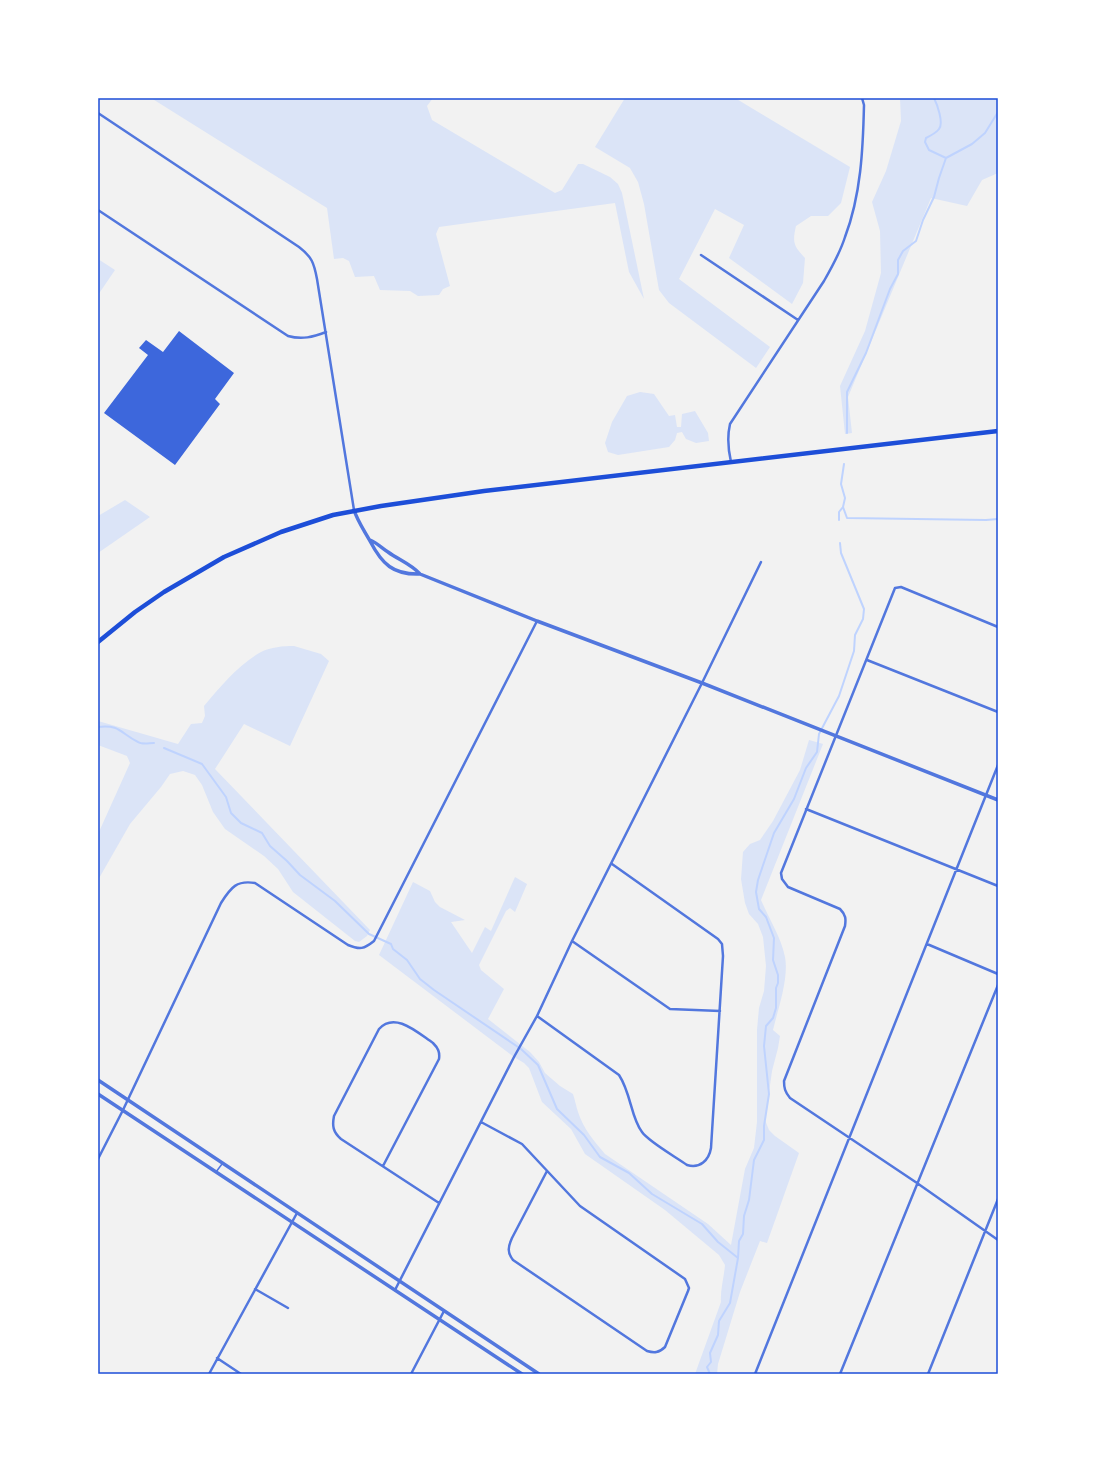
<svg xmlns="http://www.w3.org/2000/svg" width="1096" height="1472" font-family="Montserrat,sans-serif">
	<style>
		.green { fill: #dbe4f7 }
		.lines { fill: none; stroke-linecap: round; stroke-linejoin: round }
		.stream { stroke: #bfd3fe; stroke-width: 2 }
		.building { fill: #3d67dc }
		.service { stroke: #5277de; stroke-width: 1.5 }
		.minor { stroke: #5277de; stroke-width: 2.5 }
		.tertiary { stroke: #5277de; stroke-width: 3.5 }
		.primary { stroke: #1d4ed8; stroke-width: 4.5 }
		.neatline { fill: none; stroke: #1d4ed8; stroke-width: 1.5 }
	</style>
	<rect width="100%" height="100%" fill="#f2f2f2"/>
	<!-- green -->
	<path class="green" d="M151 98H433L427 106 432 120 555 193 562 190 578 164H583L610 177 618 184 622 193 644 299 629 272 615 203 439 227 436 234 450 286 443 289 439 295 418 296 410 291 380 290 374 276 355 277 349 261 343 258 334 259 327 208Z
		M625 98H735L850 167 841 203 828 216H811L796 226C792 243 794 246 805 258L803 283 792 304 729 258 744 225 715 209 679 279 770 347 756 368 669 303 659 290 644 204 638 182 630 168 595 147Z
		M900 98H998V173L982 180 967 206 931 198 848 397 852 433 845 434 840 386 865 331 881 273 880 231 872 202 886 171 901 121Z
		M98 259 115 270 98 295Z
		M640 392 654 394 669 416 675 415 677 427H681L682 414 695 411 708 433 709 441 696 443 686 439 682 432 677 433 675 440 669 447 618 455 608 452 605 443 612 422 627 396Z
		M125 500 150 517 98 553V516Z
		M294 646 321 654 329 661 290 746 244 724 215 769 370 930 367 936 359 942 355 941 293 892 278 869 264 856 225 829 213 812 202 785 195 775 183 771 170 774 161 787 130 824 98 880V834L130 763 127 756 98 745V721L178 744 191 724 202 723 205 716 204 706C221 686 238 665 261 652 271 647 283 646 294 646Z
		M809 740 823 744 761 900C769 919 781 937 785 957 789 978 778 1009 773 1030L780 1036 778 1048 772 1071 765 1120 769 1130 775 1136 799 1153 767 1243 760 1241 740 1292 718 1364 717 1374H695L721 1302C720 1291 724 1277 725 1265L719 1255 665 1210 585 1154 571 1129 542 1102 529 1068 524 1063 514 1057 379 955 413 882 430 891 435 902 440 907 465 920 451 922 472 953 485 927 491 931 515 877 527 884 515 912 510 908 506 911 479 965 481 970 504 989 488 1019 530 1052 539 1062 545 1073 560 1086 573 1094C575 1100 576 1106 578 1112 583 1128 594 1141 605 1154L708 1224 731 1245 745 1169 754 1148 757 1122V1030L759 1008 764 991 766 966 763 937 758 924 749 914 745 903 741 879 743 852 750 844 760 840 773 821 800 770Z"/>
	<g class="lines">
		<!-- stream -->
		<path class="stream" d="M934 98C937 104 944 123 939 129 936 133 930 136 926 138L925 142 929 150 946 158
			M946 158 972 144 985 133 998 112
			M847 433V392L866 353 890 289 898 274V260L903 251 916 241 923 220 934 197 939 178 946 158
			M843 507 847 518 986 520 998 519
			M839 520V512L843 507 845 498 841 484 844 464
			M98 727C120 724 121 734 138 742 142 745 149 743 154 743
			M164 748 202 764 226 797 231 813 241 823 262 833 270 846 287 861 300 875 335 901 369 934 391 944 393 949 407 960 420 979 434 990 521 1049 538 1065 557 1109 584 1135 600 1157 629 1173 652 1194 702 1224 718 1242 738 1258
			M710 1374 707 1367 711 1362 710 1353 718 1335 719 1321 730 1303 738 1258 739 1241 743 1234 744 1216 749 1200 754 1160 764 1140V1126L769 1094 764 1046 766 1026 773 1018 776 1008V988L778 983V975L773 960 774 938 766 917 759 909 756 892 758 880 774 833 794 799 806 768 817 752 819 734 839 696 854 651 855 635 863 619 864 609 841 553 840 543"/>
	</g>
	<!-- building -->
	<path class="building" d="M179 331 234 373 215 399 220 404 175 465 104 413 148 355 139 348 146 340 163 352Z"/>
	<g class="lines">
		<!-- service -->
		<path class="service" d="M216 1172 222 1164"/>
		<!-- minor -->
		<path class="minor" d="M98 113 299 247C312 257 314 263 317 279L354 510
			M98 210 288 336C302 340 313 337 326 332
			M701 255 798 320
			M731 462C728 449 727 437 730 424L824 281C832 267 840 253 845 237 861 195 863 149 864 105L862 98
			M998 627 901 587 895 588 781 873 782 879 788 887 840 909C846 915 846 919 845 926L784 1081C784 1088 785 1092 790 1098L917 1183 998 1240
			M867 660 998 712
			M806 809 998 886
			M572 941 670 1009 720 1011
			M927 944 998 974
			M537 1016 619 1075C631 1093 631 1118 642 1132 649 1142 676 1157 687 1165 700 1169 709 1160 711 1148L723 956 722 944 718 939 612 864
			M481 1122 522 1144 580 1206 685 1279 689 1288 688 1291 665 1347C659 1353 654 1353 647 1351L513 1260C507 1252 508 1247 512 1238L547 1171
			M98 1159 123 1110 221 903C231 887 237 880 255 883L348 945C360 950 364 949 374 941L537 621
			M383 1166 439 1059C440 1052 438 1048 433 1043 418 1033 395 1011 379 1029L334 1116C332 1126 333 1132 341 1139L439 1203
			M255 1289 288 1308
			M395 1290 514 1057 537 1016 572 941 702 683 761 562
			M217 1358 241 1374
			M209 1374 297 1213
			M411 1374 444 1311
			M755 1374 998 765
			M840 1374 998 985
			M928 1374 998 1199"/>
		<!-- tertiary -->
		<path class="tertiary" d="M354 510C358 522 364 530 370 541 382 564 393 575 420 574
			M370 540C377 543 382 548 388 552 399 560 411 564 420 574L537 621 702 683 998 800
			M98 1080 539 1374
			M98 1094 522 1374"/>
		<!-- primary -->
		<path class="primary" d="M98 642 135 612 164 592 224 557 281 532 333 515 381 506 484 491 998 431"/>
	</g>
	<!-- border -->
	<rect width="1096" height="1472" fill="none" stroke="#ffffff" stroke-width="198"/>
	<rect x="99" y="99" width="898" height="1274" class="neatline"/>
</svg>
